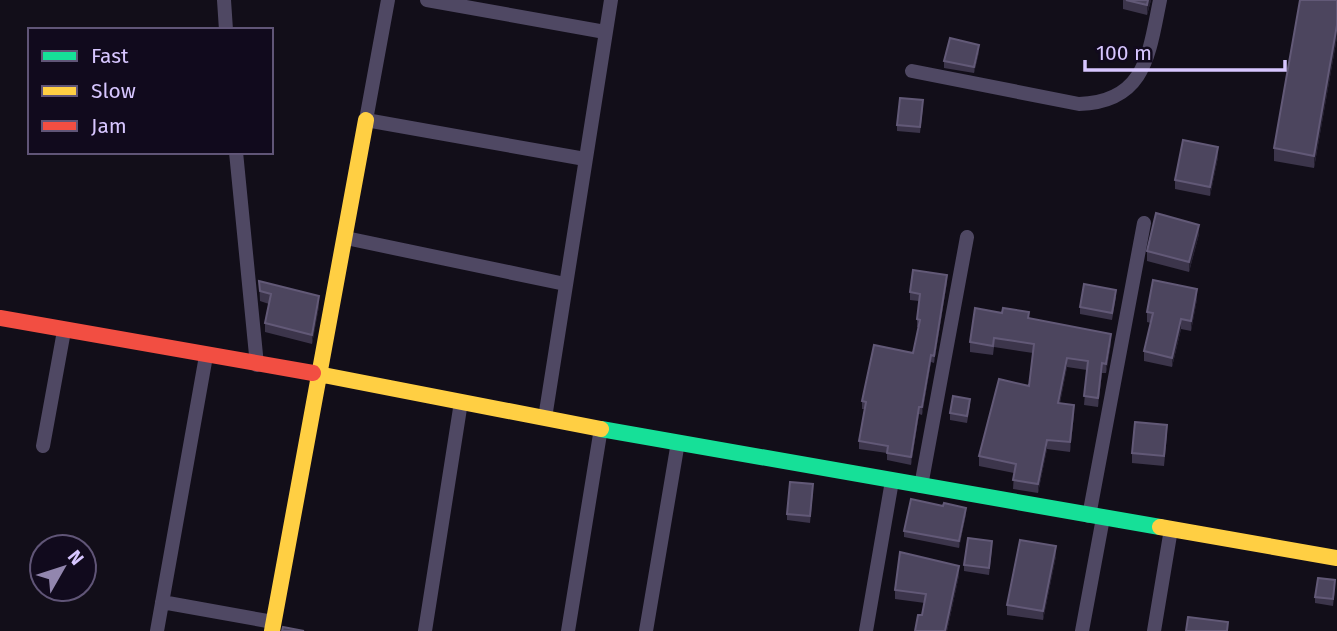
<svg xmlns="http://www.w3.org/2000/svg" width="1337" height="631" font-family="'Fira Sans',sans-serif">
	<style>
		.lines { fill: none; stroke-linecap: round; stroke-linejoin: round }
		.street { stroke: #4f4863; stroke-width: 14 }
		.fast { stroke: #16e098; stroke-width: 16 }
		.slow { stroke: #ffcf43; stroke-width: 16 }
		.jam { stroke: #f24e42; stroke-width: 16 }
		.wall { fill: #3c354b }
		.shaded-wall { fill: #241f2f }
		.building { fill: #4c455e; stroke: #625977; stroke-width: 2 }
	</style>
	<rect width="100%" height="100%" fill="#120e19"/>
	<g class="lines">
		<!-- street -->
		<path class="street" d="M224 0 226 30
			M388 0 366 120 585 159
			M427 0 605 32
			M912 71 1079 104C1146 102 1149 53 1160 0
			M236 152 257 365
			M346 238 565 284
			M545 418 611 0
			M43 446 64 331
			M921 486 967 237
			M1089 516 1144 223
			M162 602 273 622
			M157 631 206 356
			M425 631 461 402
			M568 631 601 428
			M646 631 678 442
			M866 631 892 481
			M1082 631 1103 518
			M1154 631 1171 529"/>
		<!-- fast -->
		<path class="fast" d="M601 429 1160 527"/>
		<!-- slow -->
		<path class="slow" d="M313 373 601 429
			M1160 527 1337 558
			M272 631 366 120"/>
		<!-- jam -->
		<path class="jam" d="M0 318 313 373"/>
	</g>
	<!-- wall -->
	<path class="wall" d="M1123 0H1151L1147 15 1123 9Z
		M1337 0V37L1314 168 1274 161V148Z
		M979 52 974 73 944 68V61Z
		M923 107 920 133 897 131V125Z
		M1218 157 1210 196 1175 189V180Z
		M1199 234 1189 272 1147 261V251Z
		M259 281 319 306 312 344 265 332V323L269 304 260 301Z
		M947 282 934 363 931 362 922 415 919 414 911 465 887 460V453L859 449V441L865 409H862V401L913 353 919 327H917V319L919 301 910 300V292Z
		M1116 297 1112 320 1080 314V307Z
		M1197 299 1191 331 1181 329 1172 367 1144 361V351L1151 323 1147 322V312Z
		M1002 313 1029 318 1111 343 1106 373H1102L1098 407 1084 405 1087 370 1067 367 1060 403 1074 414 1070 452 1047 449 1038 493 1013 489 1014 473 979 466V456L1029 386 1033 353 994 347 993 355 970 352V342Z
		M970 405 967 423 950 420V413Z
		M1167 435 1164 466 1132 463V453Z
		M813 491 810 523 787 520V514Z
		M966 514 959 548 904 537V531Z
		M992 548 989 575 964 571V565Z
		M1056 556 1043 620 1007 615V605Z
		M959 575 947 631H915L922 615 925 603 895 599V590Z
		M1335 587 1333 606 1315 603V597Z"/>
	<!-- shaded-wall -->
	<path class="shaded-wall" d="M1148 0H1151L1147 15V5Z
		M1337 25V37L1314 168V156Z
		M979 45V52L974 73V67Z
		M1218 147V157L1210 196V187Z
		M1199 225V234L1189 272V262Z
		M947 275V282L934 363V356Z
		M1197 289V299L1191 331V321Z
		M319 296V306L312 344V335Z
		M1181 319V329L1172 367V358Z
		M1111 334V343L1106 373V364Z
		M931 355V362L922 415V407Z
		M1067 358V367L1058 412V403Z
		M1102 363V373L1098 407V398Z
		M1074 405V414L1070 452V442Z
		M919 407V414L911 465V457Z
		M1047 440V449L1038 493V484Z
		M966 508V514L959 548V541Z
		M1056 546V556L1043 620V611Z
		M959 566V575L947 631H945Z"/>
	<!-- building -->
	<path class="building" d="M1126 0H1148L1147 5Z
		M1300 0H1337V25L1314 156 1274 148Z
		M950 38 979 45 974 67 944 61Z
		M900 98 923 100 920 127 897 125Z
		M1183 140 1218 147 1210 187 1175 180Z
		M1156 213 1199 225 1189 262 1147 251Z
		M913 270 947 275 934 356 931 355 922 407H919L911 457 887 453 888 446 859 441 866 402 862 401 874 345 913 353 920 320 917 319 920 294 910 292Z
		M1153 280 1197 289 1191 321 1181 319 1172 358 1144 351 1153 313 1147 312Z
		M259 281 319 296 312 335 265 323 271 294 260 291Z
		M1084 284 1116 290 1112 313 1080 307Z
		M975 308 1002 313 1003 308 1029 312 1028 318 1111 334 1106 364 1102 363 1098 398 1084 396 1088 361 1067 358 1058 403 1074 405 1070 442 1047 440 1038 484 1013 480 1016 464 979 456 999 379 1029 386 1034 344 994 338 993 346 970 342Z
		M953 396 970 399 967 416 950 413Z
		M1135 422 1167 425 1164 456 1132 453Z
		M790 482 813 484 810 516 787 514Z
		M911 499 943 506 944 503 966 508 959 541 904 531Z
		M968 538 992 541 989 568 964 565Z
		M1020 540 1056 546 1043 611 1007 605Z
		M900 552 959 566 945 631H915L918 615H922L926 594 895 590Z
		M1318 578 1335 580 1333 599 1315 597Z
		M1188 617 1228 622 1227 631H1186Z
		M283 627 304 631H282Z"/>
	<!-- legend -->
	<rect x="28" y="28" width="245" height="126" fill="#110a1d" stroke="#605577" stroke-width="2"/>
	<rect x="42" y="51" width="35" height="10" fill="#16e098" stroke="#605577" stroke-width="2"/>
	<text x="91" y="63" font-size="21" fill="#d7c6ff">Fast</text>
	<rect x="42" y="86" width="35" height="10" fill="#ffcf43" stroke="#605577" stroke-width="2"/>
	<text x="91" y="98" font-size="21" fill="#d7c6ff">Slow</text>
	<rect x="42" y="121" width="35" height="10" fill="#f24e42" stroke="#605577" stroke-width="2"/>
	<text x="91" y="133" font-size="21" fill="#d7c6ff">Jam</text>
	<!-- north arrow -->
	<g transform="translate(63 568) rotate(51)"><circle r="33" fill="#110a1d" stroke="#605577" stroke-width="2"/>
	<path d="M0-5L12 26L0 18L-12 26Z" fill="#9286ae"/>
	<text y="-10" font-size="19" font-weight="bold" text-anchor="middle" fill="#d7c6ff">N</text>
	</g>
	<!-- scale -->
	<path d="M1085 60v10h200v-10" fill="none" stroke="#d7c6ff" stroke-width="3.5"/>
	<text x="1096" y="60" font-size="21" fill="#d7c6ff" stroke="#110a1d" stroke-width="5" paint-order="stroke">100 m</text>
</svg>
